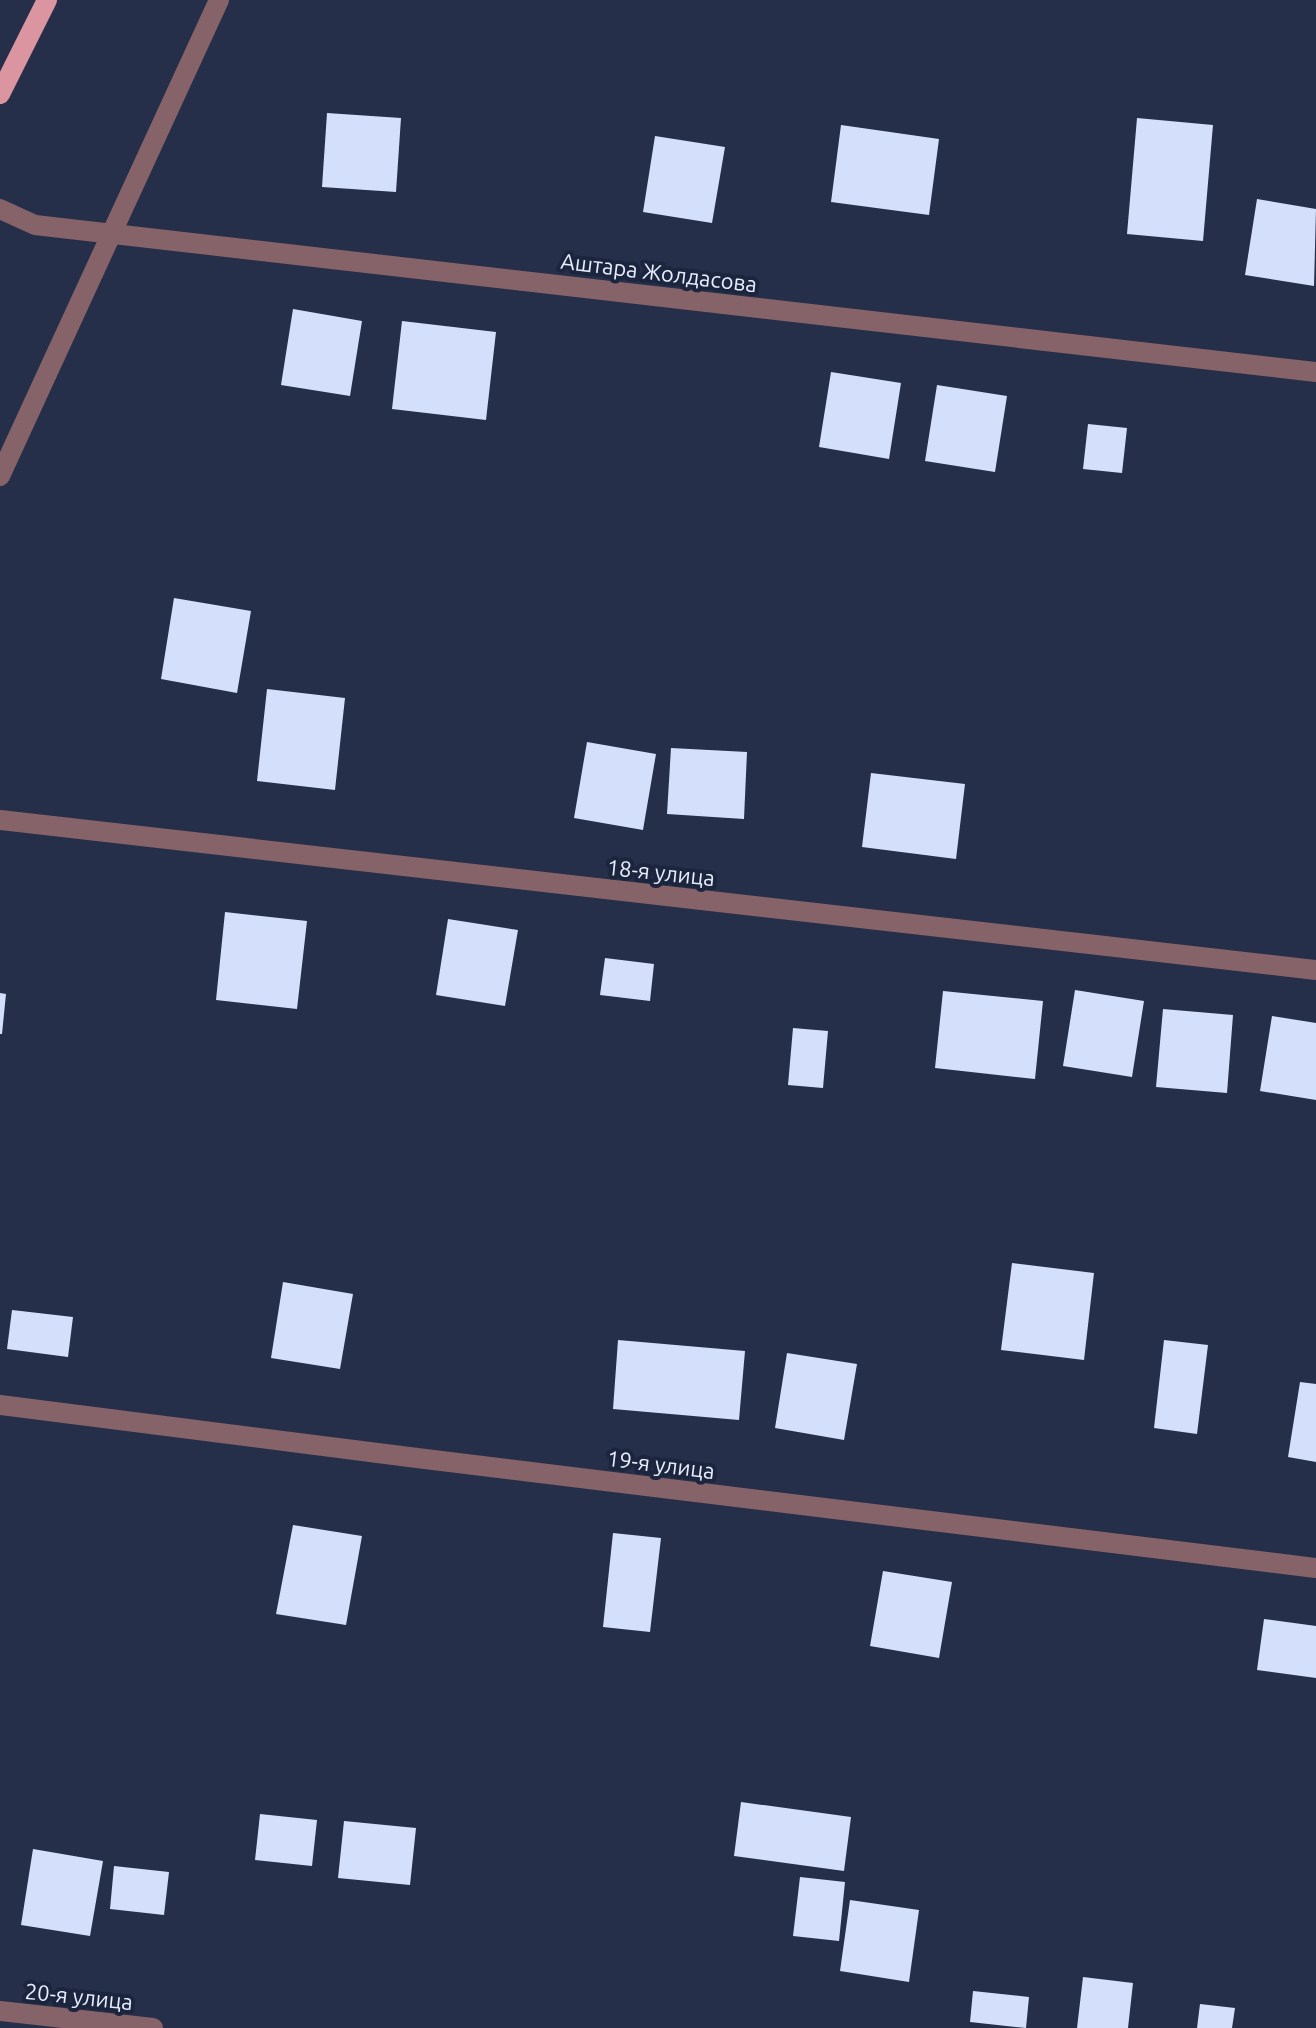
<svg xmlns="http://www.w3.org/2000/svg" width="1316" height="2028" font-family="Ubuntu,sans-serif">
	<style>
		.building { fill: #d4e0fb }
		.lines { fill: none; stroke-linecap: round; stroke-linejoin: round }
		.minor { stroke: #866369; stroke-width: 20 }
		.major { stroke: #db95a0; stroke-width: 20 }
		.labels { text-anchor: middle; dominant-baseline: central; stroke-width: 8; stroke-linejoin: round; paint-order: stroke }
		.street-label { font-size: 22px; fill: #e7eeff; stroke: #1c253e }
	</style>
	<rect width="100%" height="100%" fill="#262f49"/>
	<!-- building -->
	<path class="building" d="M327 113 401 118 396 192 322 187Z
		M1137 118 1213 125 1203 241 1127 234Z
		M841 125 939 139 929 215 831 202Z
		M655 136 725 147 712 223 643 212Z
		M1257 199 1316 209 1314 286 1245 275Z
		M293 309 362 321 350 396 281 385Z
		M402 321 496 332 486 420 392 409Z
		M831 372 901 383 889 459 819 447Z
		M937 385 1007 396 995 472 925 461Z
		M1088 424 1127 428 1122 473 1083 469Z
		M174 598 251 611 237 693 161 679Z
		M267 689 345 698 335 790 257 781Z
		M587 742 656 754 643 830 574 818Z
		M671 748 747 752 744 819 667 814Z
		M871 773 965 784 956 859 862 847Z
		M225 912 307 921 297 1009 216 1000Z
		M448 919 518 930 505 1006 436 995Z
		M605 958 654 964 650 1001 600 995Z
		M1075 990 1144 1001 1132 1077 1063 1066Z
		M943 991 1043 1001 1035 1079 935 1068Z
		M0 993 6 994 2 1034H0Z
		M1163 1009 1233 1015 1227 1093 1156 1087Z
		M1272 1016 1316 1023V1100L1260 1091Z
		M793 1028 828 1031 823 1088 788 1085Z
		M1012 1263 1094 1273 1084 1360 1001 1350Z
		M283 1282 353 1294 340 1369 271 1358Z
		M12 1310 73 1317 68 1357 7 1349Z
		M618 1340 745 1351 739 1420 613 1409Z
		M1164 1340 1208 1345 1197 1434 1154 1428Z
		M787 1353 857 1364 844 1440 775 1428Z
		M1300 1382 1316 1384V1462L1288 1457Z
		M293 1525 362 1536 346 1625 276 1614Z
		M613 1533 661 1538 650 1632 603 1627Z
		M883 1571 952 1582 939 1658 870 1646Z
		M1264 1619 1316 1626V1678L1257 1670Z
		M741 1802 851 1817 844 1871 734 1856Z
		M260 1814 317 1820 312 1866 255 1860Z
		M344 1821 416 1828 410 1885 338 1878Z
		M33 1849 103 1861 90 1936 21 1925Z
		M114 1866 169 1872 164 1915 110 1909Z
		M800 1877 845 1882 839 1941 793 1936Z
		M850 1900 919 1910 909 1982 840 1971Z
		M1083 1977 1133 1983 1128 2028H1077Z
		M973 1991 1029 1997 1026 2028 970 2022Z
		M1200 2004 1235 2008 1232 2028H1197Z"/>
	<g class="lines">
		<!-- minor -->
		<path class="minor" d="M0 209 35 225 1316 372
			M0 476 219 0
			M0 820 1316 970
			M0 1405 417 1458 1316 1568
			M0 2011 153 2028"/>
		<!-- major -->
		<path class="major" d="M0 94 47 0"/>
	</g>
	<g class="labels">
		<!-- street labels -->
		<g class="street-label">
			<text transform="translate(659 272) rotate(7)">Аштара Жолдасова</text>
			<text transform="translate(661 872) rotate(6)">18-я улица</text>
			<text transform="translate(661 1464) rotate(7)">19-я улица</text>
			<text transform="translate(79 1996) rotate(6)">20-я улица</text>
		</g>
	</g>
</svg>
